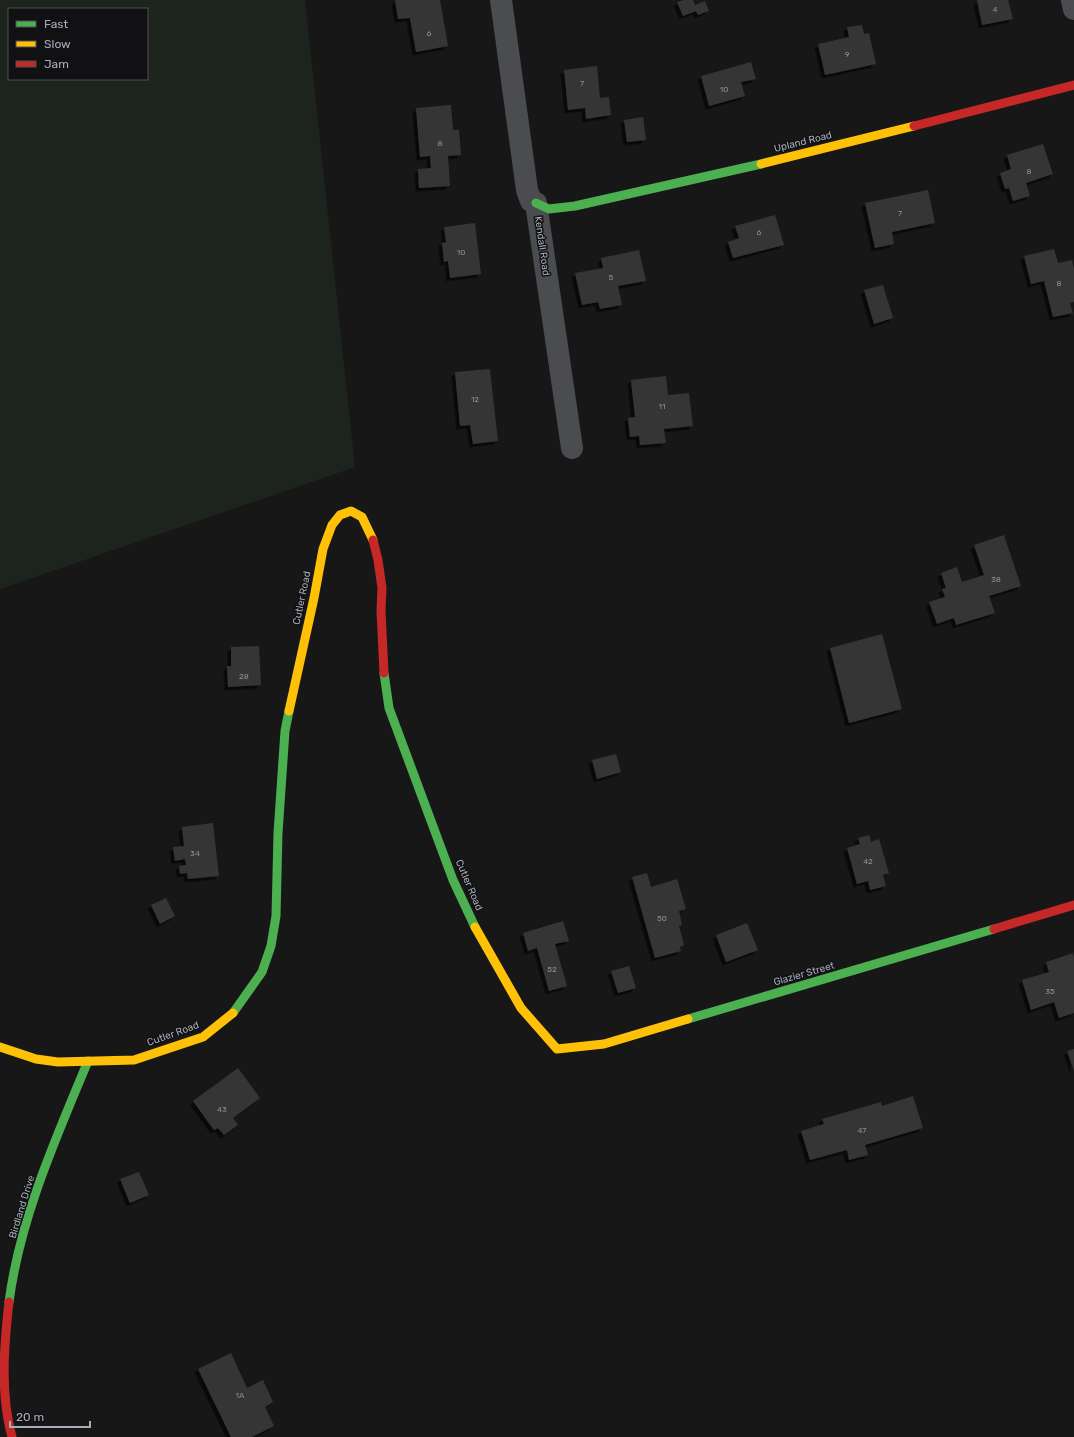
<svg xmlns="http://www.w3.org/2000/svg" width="1074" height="1437" font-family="Rubik,sans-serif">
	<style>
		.green { fill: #1d241d; fill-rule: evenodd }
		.building { fill: #353536; filter: url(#shadow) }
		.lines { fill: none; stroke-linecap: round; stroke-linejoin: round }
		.street { stroke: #4b4c50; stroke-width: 22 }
		.fast { stroke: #4caf50; stroke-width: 9 }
		.slow { stroke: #ffc107; stroke-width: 9 }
		.jam { stroke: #c62828; stroke-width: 9 }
		.labels { text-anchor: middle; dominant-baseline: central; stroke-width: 3; stroke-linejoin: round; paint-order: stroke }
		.number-label { font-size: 8px; fill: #8a9098 }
		.street-label { font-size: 10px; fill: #a7aeb9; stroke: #111113 }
	</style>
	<defs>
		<filter id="shadow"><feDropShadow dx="-3.5" dy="3.5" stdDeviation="0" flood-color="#0009"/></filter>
	</defs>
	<rect width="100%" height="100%" fill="#171717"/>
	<!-- green -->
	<path class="green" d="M0 0H305L355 467 0 589ZM9 9H147V79H9Z"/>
	<!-- building -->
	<path class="building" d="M395 0H440L448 46 416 52 410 18 398 19Z
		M684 0H693L695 5 705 1 709 11 698 15 696 11 683 16 677 2Z
		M977 0H1008L1013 19 982 25Z
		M862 25 864 34 869 33 876 64 825 75 818 44 849 37 847 27Z
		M751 62 756 79 741 82 745 96 709 106 701 76Z
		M597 66 600 98 609 97 611 115 586 119 585 108 568 110 564 70Z
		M451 105 453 130H459L461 155 448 156 450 186 419 188 418 169 431 168 430 156 420 157 416 108Z
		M643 117 646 140 627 142 624 120Z
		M1043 144 1053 174 1026 183 1030 196 1013 201 1009 188 1005 189 1000 173 1011 169 1007 155Z
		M928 190 935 223 892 232 894 244 875 248 865 203Z
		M775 215 784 245 733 258 728 242 739 238 735 226Z
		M475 223 481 274 450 278 448 261 444 262 442 243 446 242 444 227Z
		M1054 249 1058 263 1072 260 1074 269V302L1070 303 1073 313 1053 317 1044 281 1031 284 1024 256Z
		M639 250 646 281 618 286 622 305 600 309 598 302 582 305 575 273 603 268 601 258Z
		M883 285 893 318 874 324 864 290Z
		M490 369 498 441 473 444 470 425 460 426 455 372Z
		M666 376 668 395 689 393 693 426 664 429 666 443 640 445 639 436 630 437 628 418 635 417 631 380Z
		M1004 535 1021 586 989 596 995 613 956 625 954 618 937 624 929 602 945 597 942 589 946 588 941 573 957 567 962 582 984 575 974 545Z
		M882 634 902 709 849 723 830 648Z
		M259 646 261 685 228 687 227 666H231V647Z
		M616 754 621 772 597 779 592 760Z
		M213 823 219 876 188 879 187 873 180 874 179 866 186 865 185 859 175 861 173 847 184 846 182 827Z
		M869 835 871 842 879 839 889 873 883 875 886 886 870 890 868 881 857 884 847 848 860 844 858 838Z
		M647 873 651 887 677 879 686 909 679 911 682 925 679 926 684 945 680 947 681 951 655 958 632 877Z
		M166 898 175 916 160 924 151 905Z
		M563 921 569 941 555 944 567 986 549 991 537 948 528 951 523 933Z
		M747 923 758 950 726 962 716 935Z
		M1073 953 1074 957V1013L1059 1018 1054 1002 1031 1010 1022 980 1049 972 1046 962Z
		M629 966 636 988 618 993 611 971Z
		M1074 1049V1071L1067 1051Z
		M238 1068 260 1098 233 1118 238 1125 224 1135 218 1128 214 1130 193 1101Z
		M913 1096 923 1128 865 1145 868 1155 849 1160 847 1150 810 1160 801 1131 824 1124 822 1119 881 1102 882 1106Z
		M139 1172 149 1195 130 1203 120 1179Z
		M231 1353 247 1388 263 1380 273 1402 265 1407 274 1426 252 1437H231L198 1369Z"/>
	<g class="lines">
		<!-- street -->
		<path class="street" d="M501 0 527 190 531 201 536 203 572 448
			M1072 0 1074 9"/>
		<!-- fast -->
		<path class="fast" d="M536 203 549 209 575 206 761 164
			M384 673 389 708 453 880 475 927
			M233 1013 262 972 271 946 276 916 278 833 285 731 289 711
			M688 1019 994 929
			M9 1302C20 1218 56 1138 88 1061"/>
		<!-- slow -->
		<path class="slow" d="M761 164 914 126
			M289 711 314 598 323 549 332 525 340 515 351 511 362 517 373 540
			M475 927 521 1008 557 1049 604 1044 688 1019
			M0 1047 36 1059 58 1062 134 1060 203 1037 233 1013"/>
		<!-- jam -->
		<path class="jam" d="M914 126 1074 85
			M373 540 378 560 382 588 381 611 384 673
			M994 929 1074 905
			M9 1302C4 1346 0 1394 12 1437"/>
	</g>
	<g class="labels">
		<!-- number labels -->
		<g class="number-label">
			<text x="995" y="9">4</text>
			<text x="429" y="33">6</text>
			<text x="847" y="54">9</text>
			<text x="582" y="83">7</text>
			<text x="724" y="89">10</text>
			<text x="440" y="143">8</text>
			<text x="1029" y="171">8</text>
			<text x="900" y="213">7</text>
			<text x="759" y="232">6</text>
			<text x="461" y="252">10</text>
			<text x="611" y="277">5</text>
			<text x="1059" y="283">8</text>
			<text x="475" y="399">12</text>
			<text x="662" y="406">11</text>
			<text x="996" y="579">38</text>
			<text x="244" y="676">28</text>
			<text x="195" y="853">34</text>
			<text x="868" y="861">42</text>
			<text x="662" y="918">50</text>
			<text x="552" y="969">52</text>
			<text x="1050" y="991">35</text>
			<text x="222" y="1109">43</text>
			<text x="862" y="1130">47</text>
			<text x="240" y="1395">1A</text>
		</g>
		<!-- street labels -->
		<g class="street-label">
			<text transform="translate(803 142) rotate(-14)">Upland Road</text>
			<text transform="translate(542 246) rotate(82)">Kendall Road</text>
			<text transform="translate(302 598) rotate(-78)">Cutler Road</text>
			<text transform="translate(469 885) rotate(67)">Cutler Road</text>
			<text transform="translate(804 974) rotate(-16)">Glazier Street</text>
			<text transform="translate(173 1034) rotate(-20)">Cutler Road</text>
			<text transform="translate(22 1207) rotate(-73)">Birdland Drive</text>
		</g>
	</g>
	<!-- legend -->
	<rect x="8" y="8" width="140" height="72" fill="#111113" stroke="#4d5055"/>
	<rect x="16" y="21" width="20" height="6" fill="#4caf50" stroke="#4d5055"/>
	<text x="44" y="28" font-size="12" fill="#a7aeb9">Fast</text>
	<rect x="16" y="41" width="20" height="6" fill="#ffc107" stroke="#4d5055"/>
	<text x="44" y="48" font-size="12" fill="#a7aeb9">Slow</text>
	<rect x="16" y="61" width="20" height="6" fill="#c62828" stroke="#4d5055"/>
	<text x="44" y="68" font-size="12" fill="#a7aeb9">Jam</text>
	<!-- scale -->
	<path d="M10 1421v6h80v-6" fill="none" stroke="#a7aeb9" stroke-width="2"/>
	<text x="16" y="1421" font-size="12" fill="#a7aeb9" stroke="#111113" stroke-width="3" paint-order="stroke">20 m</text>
</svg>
